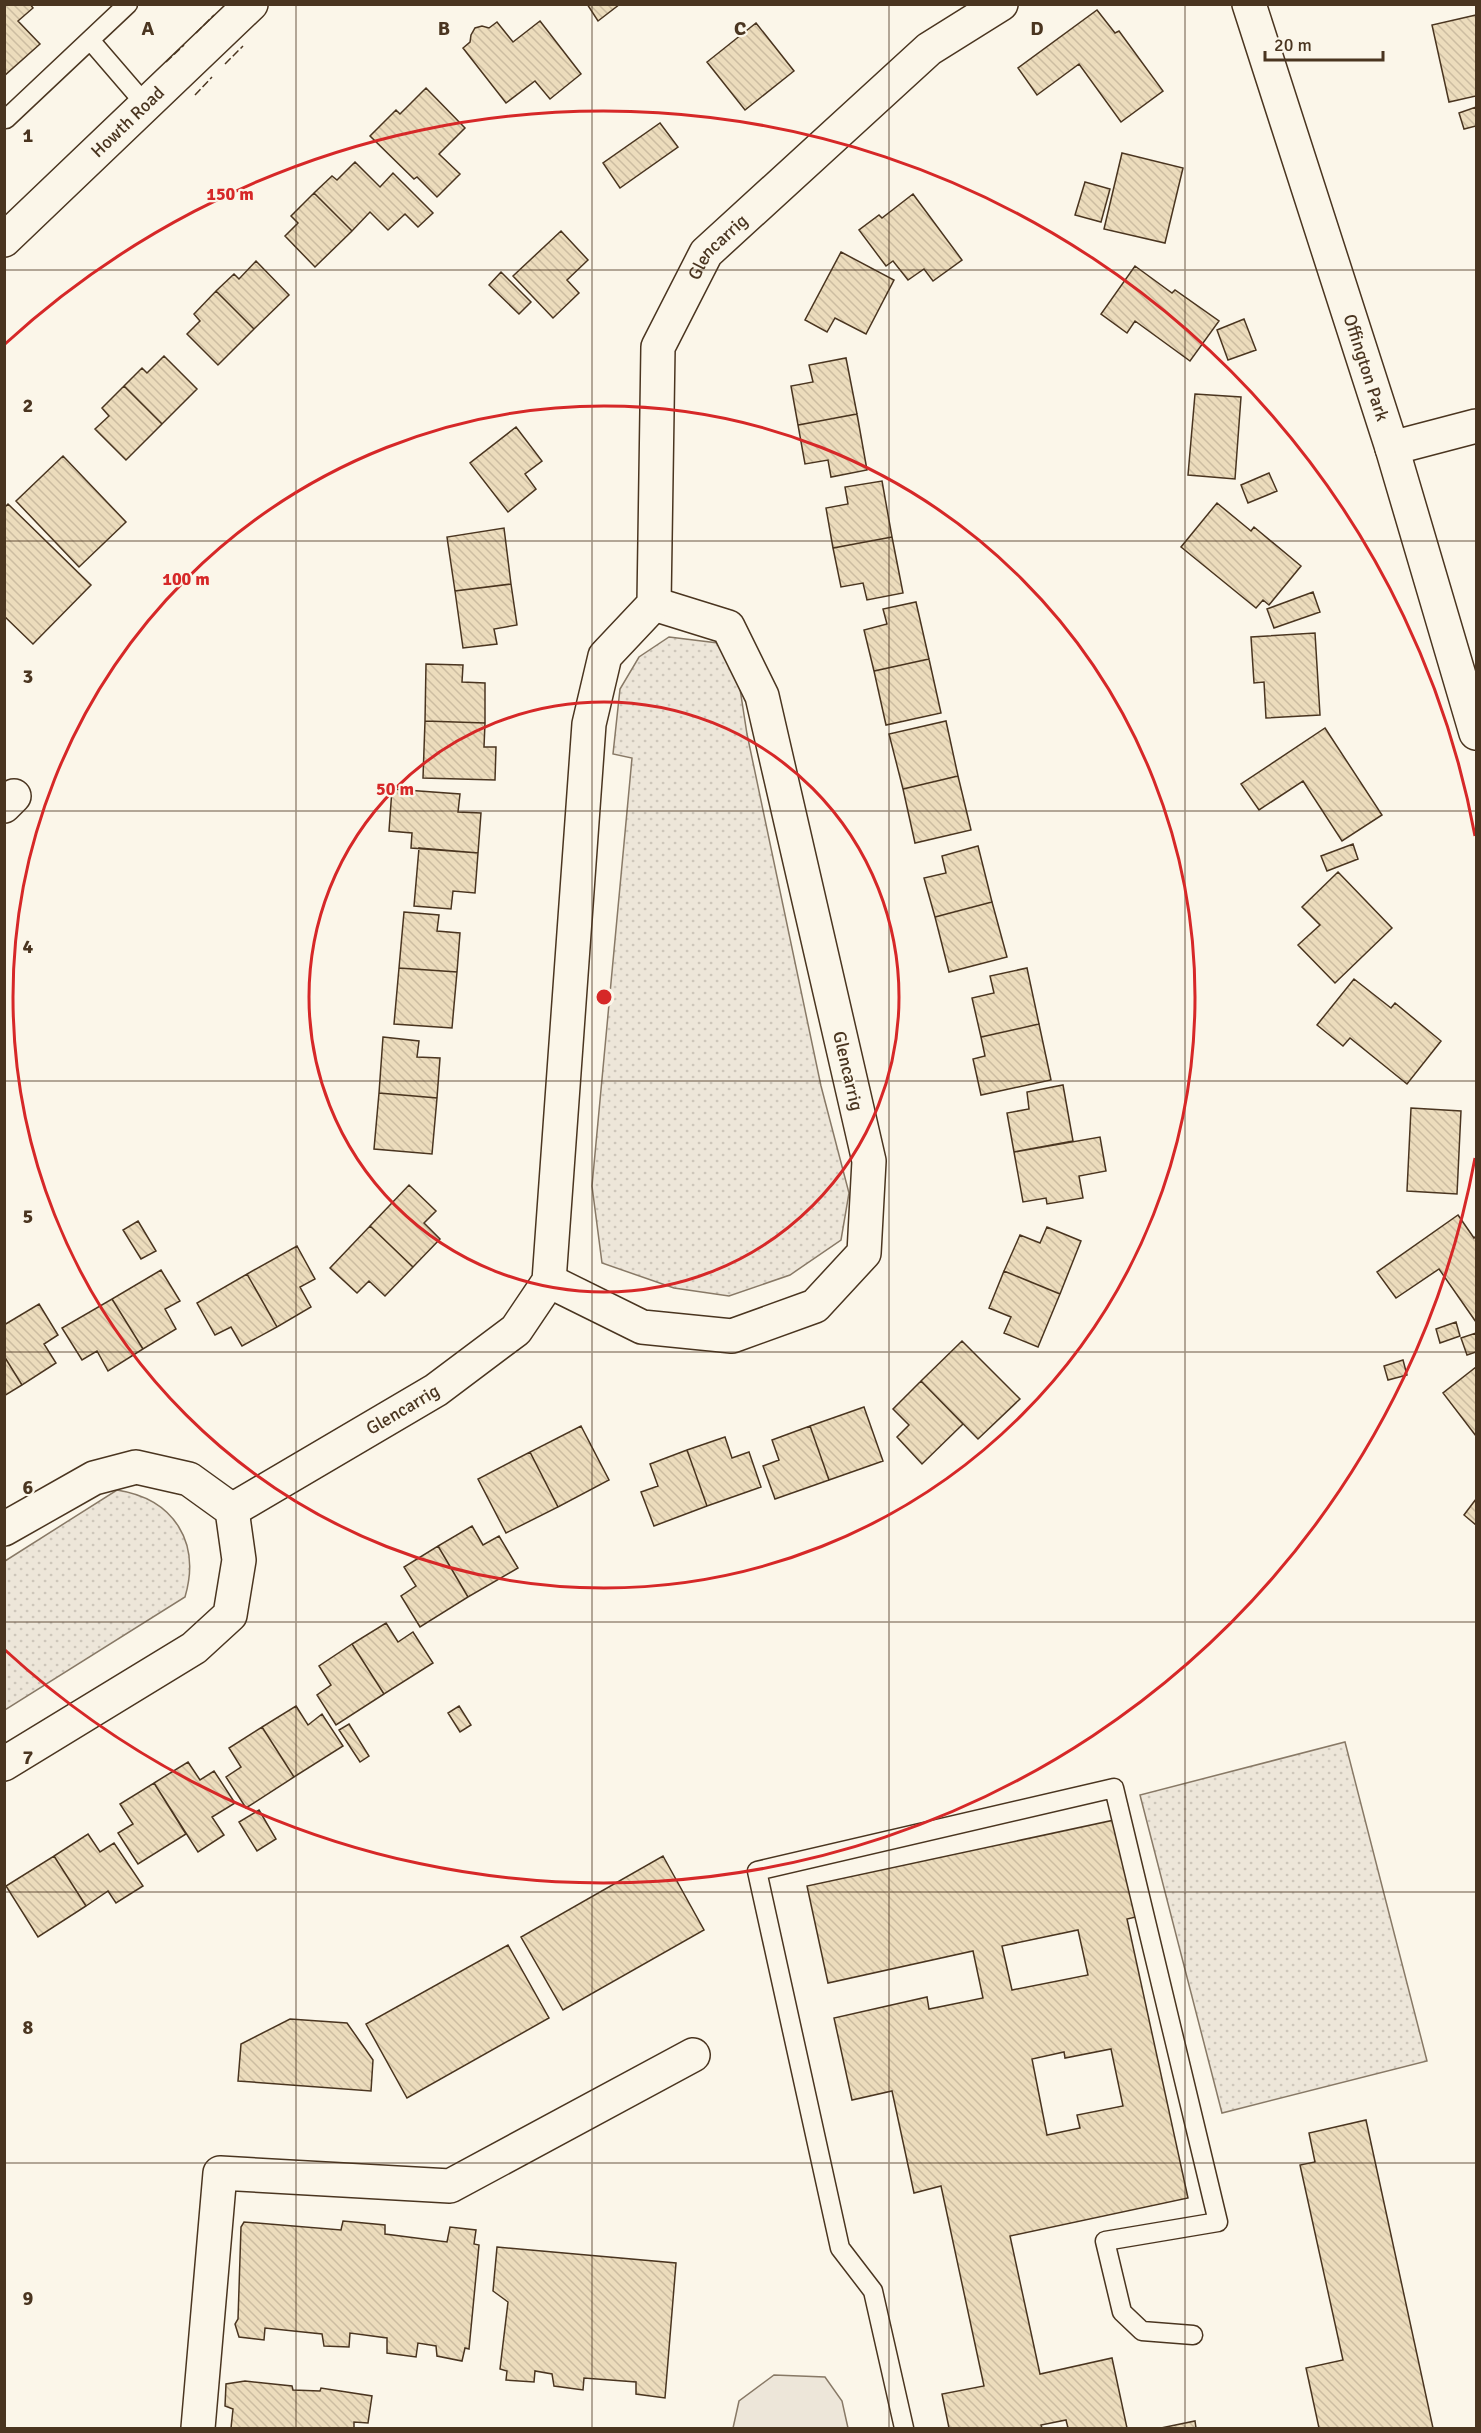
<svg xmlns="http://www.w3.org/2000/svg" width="1481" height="2433" font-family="Signika,sans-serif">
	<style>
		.green { fill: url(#green-dots); stroke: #887966; stroke-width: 1.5 }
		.pitch { fill: #ede6d9; stroke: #887966; stroke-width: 1.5 }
		.building { fill: url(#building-back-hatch); stroke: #4a3520; stroke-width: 1.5; fill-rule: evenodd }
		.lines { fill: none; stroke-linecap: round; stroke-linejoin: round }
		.service-casing { stroke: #4a3520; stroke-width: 21 }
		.minor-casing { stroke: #4a3520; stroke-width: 36 }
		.secondary-casing { stroke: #4a3520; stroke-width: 36 }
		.service { stroke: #fbf6e9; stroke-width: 18 }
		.minor { stroke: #fbf6e9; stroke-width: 33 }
		.secondary { stroke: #fbf6e9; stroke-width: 33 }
		.fence { stroke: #4a3520; stroke-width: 1.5; stroke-dasharray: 8 3; stroke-linecap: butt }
		.grid { fill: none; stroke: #4a3520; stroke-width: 1.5; stroke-opacity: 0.55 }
		.ring { fill: none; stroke: #d62828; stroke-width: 3 }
		.labels { text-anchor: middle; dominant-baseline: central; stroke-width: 4.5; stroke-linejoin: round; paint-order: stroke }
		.street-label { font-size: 18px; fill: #4a3520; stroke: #fbf6e9 }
		.grid-label { font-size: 20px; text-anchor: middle; font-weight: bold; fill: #4a3520; stroke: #fbf6e9; stroke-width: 4.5; stroke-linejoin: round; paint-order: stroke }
		.centre { fill: #d62828; stroke: #fbf6e9; stroke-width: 3 }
		.ring-label { font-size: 18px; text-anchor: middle; font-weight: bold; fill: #d62828; stroke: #fbf6e9; stroke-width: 4.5; stroke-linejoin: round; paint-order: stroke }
	</style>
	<defs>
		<pattern id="green-dots" width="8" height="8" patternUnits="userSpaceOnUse" patternTransform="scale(1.5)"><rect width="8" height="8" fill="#ede6d9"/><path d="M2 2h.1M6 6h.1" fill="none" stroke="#cdc6ba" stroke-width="1.8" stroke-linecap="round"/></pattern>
		<pattern id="building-back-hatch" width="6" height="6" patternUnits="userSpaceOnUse" patternTransform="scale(1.5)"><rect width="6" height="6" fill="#ecdcbc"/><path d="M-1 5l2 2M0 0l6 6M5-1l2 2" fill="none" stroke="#ccbda1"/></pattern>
	</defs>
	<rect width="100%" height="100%" fill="#fbf6e9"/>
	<!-- green -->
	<path class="green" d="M669 637 718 643 736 663 747 734 821 1086 849 1193 841 1240 790 1275 729 1296 674 1288 602 1263 592 1186 632 758 613 754 620 689 639 657Z
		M117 1490C174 1499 201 1542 185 1597L5 1710V1561Z
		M1345 1742 1427 2061 1222 2113 1140 1795Z"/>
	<!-- pitch -->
	<path class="pitch" d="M774 2375 825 2377 842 2401 848 2428H733L739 2401Z"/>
	<!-- building -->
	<path class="building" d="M4 4H30L33 8 18 21 40 44 4 76Z
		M587 4H620L598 21Z
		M1097 10 1115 33 1119 31 1163 91 1121 122 1079 64 1037 95 1018 68Z
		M1476 15V96L1449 102 1432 25Z
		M540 21 581 74 550 99 535 81 506 103 463 48 470 42 471 35 475 28 482 26 489 28 497 22 513 42Z
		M756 23 794 71 745 110 707 62Z
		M426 88 465 128 439 154 460 174 437 197 417 177 414 179 370 136 396 110 400 114Z
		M1476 107V126L1464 129 1459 113Z
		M660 123 678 147 620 188 603 163Z
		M1122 153 1183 168 1165 243 1104 229Z
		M355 162 380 187 393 173 433 213 418 227 405 214 388 230 370 212 352 231 314 193 332 176 337 180Z
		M1085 182 1110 189 1101 222 1075 215Z
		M314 193 352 231 315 267 285 236 298 223 291 216Z
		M913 194 962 260 933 281 924 269 908 280 893 261 886 266 859 230 879 215 882 218Z
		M561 231 588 260 567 280 579 293 553 318 513 276Z
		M841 252 894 280 866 334 835 318 827 332 805 320Z
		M256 261 289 295 254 329 216 291 234 274 239 279Z
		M1135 266 1172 293 1175 290 1219 321 1190 361 1135 321 1127 333 1101 314Z
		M501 272 531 302 519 314 489 285Z
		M216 291 254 329 218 365 187 334 200 321 194 314Z
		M1244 319 1256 350 1228 360 1217 330Z
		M164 356 197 389 162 424 124 386 142 368 147 373Z
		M846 358 857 414 798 425 791 386 813 382 809 365Z
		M124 386 162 424 126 460 95 429 109 416 102 408Z
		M1195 394 1241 397 1235 479 1188 475Z
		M857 414 867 470 831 477 828 460 805 464 798 425Z
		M516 427 542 461 525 474 536 489 508 512 470 463Z
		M63 456 126 522 79 567 16 501Z
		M1269 473 1277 491 1248 503 1241 485Z
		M882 481 892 537 833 548 826 508 848 504 845 487Z
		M1217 503 1251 531 1254 527 1301 566 1269 605 1263 600 1256 608 1181 547Z
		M8 504 91 585 33 644 4 616V508Z
		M504 528 511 584 455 591 447 537Z
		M892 537 903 593 867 600 863 583 841 587 833 548Z
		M511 584 517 625 494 629 497 644 463 648 455 591Z
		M1313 592 1320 612 1274 628 1267 609Z
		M916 602 929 659 874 671 864 630 887 624 883 609Z
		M1315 633 1320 715 1266 718 1264 682 1254 683 1251 637Z
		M929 659 941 713 886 725 874 671Z
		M426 664 463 665 462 682 485 683V723L425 721Z
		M425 721 485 723 484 747H496L495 780 423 778Z
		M946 721 958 776 903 789 889 734Z
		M1325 728 1382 815 1342 841 1303 781 1259 810 1241 784Z
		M958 776 971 830 915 843 903 789Z
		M392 789 460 794 458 812 481 813 478 853 411 848 412 833 389 831Z
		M1353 844 1358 859 1327 871 1321 856Z
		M978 846 992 902 935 917 924 878 946 873 942 856Z
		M419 848 478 853 475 893 453 891 451 909 414 906Z
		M1338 872 1392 928 1335 983 1298 945 1320 925 1302 907Z
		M992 902 1007 957 949 972 935 917Z
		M404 912 439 915 437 931 460 933 457 972 399 968Z
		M399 968 457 972 452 1028 394 1024Z
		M1027 968 1039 1024 981 1037 972 998 994 993 990 976Z
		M1354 979 1391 1008 1395 1003 1441 1041 1407 1084 1350 1038 1343 1046 1317 1025Z
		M1039 1024 1051 1080 981 1095 973 1059 985 1056 981 1037Z
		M383 1037 419 1041 417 1057 440 1058 437 1098 379 1093Z
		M1063 1085 1073 1141 1014 1152 1007 1113 1029 1109 1027 1092Z
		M379 1093 437 1098 432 1154 374 1149Z
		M1411 1108 1461 1111 1457 1194 1407 1191Z
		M1100 1137 1106 1171 1079 1176 1083 1198 1047 1204 1046 1198 1023 1202 1014 1152Z
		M409 1185 436 1211 424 1223 440 1239 413 1267 370 1226Z
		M1458 1215 1474 1238 1476 1236V1322L1439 1269 1396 1298 1377 1272Z
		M138 1221 156 1251 141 1259 123 1230Z
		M370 1226 413 1267 385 1296 369 1281 357 1293 330 1268Z
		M1047 1227 1081 1241 1060 1294 1004 1271 1020 1235 1040 1243Z
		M297 1246 315 1279 300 1287 311 1307 277 1327 247 1274Z
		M161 1270 180 1301 165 1309 176 1329 143 1349 112 1299Z
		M1004 1271 1060 1294 1038 1347 1004 1333 1011 1317 989 1308Z
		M247 1274 277 1327 242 1346 231 1327 215 1335 197 1303Z
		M112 1299 143 1349 108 1371 97 1351 82 1360 62 1328Z
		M39 1304 58 1335 44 1344 56 1363 22 1385 4 1356V1325Z
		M1456 1322 1460 1336 1440 1343 1436 1329Z
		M1476 1333V1352L1467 1355 1461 1338Z
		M962 1341 1020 1399 978 1439 921 1381Z
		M4 1356 22 1385 4 1396Z
		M1403 1360 1407 1375 1388 1380 1384 1366Z
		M1476 1367V1436L1443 1393Z
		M921 1381 963 1424 922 1464 897 1437 909 1425 893 1409Z
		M864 1407 883 1461 829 1480 810 1426Z
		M581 1426 609 1480 558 1507 530 1452Z
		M810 1426 829 1480 775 1499 763 1466 779 1460 772 1440Z
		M725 1437 732 1458 749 1452 761 1487 707 1506 687 1450Z
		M687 1450 707 1506 654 1526 641 1492 658 1486 650 1464Z
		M530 1452 558 1507 506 1533 478 1479Z
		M1476 1499V1525L1464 1515Z
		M472 1526 483 1545 499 1536 518 1568 468 1597 438 1546Z
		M438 1546 468 1597 420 1627 401 1596 416 1586 404 1567Z
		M386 1623 398 1642 413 1632 433 1663 384 1694 352 1644Z
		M352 1644 384 1694 336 1725 317 1695 331 1685 319 1666Z
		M296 1706 308 1725 322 1714 343 1746 294 1777 262 1727Z
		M459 1706 471 1725 460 1732 448 1713Z
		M349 1724 369 1756 360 1762 339 1730Z
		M262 1727 294 1777 246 1808 226 1777 241 1767 229 1748Z
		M188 1762 200 1780 214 1771 235 1803 212 1817 224 1835 198 1852 154 1783Z
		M154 1783 186 1834 138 1864 118 1833 133 1824 120 1804Z
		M259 1810 276 1839 257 1851 239 1822Z
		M1119 1819 1140 1916 1127 1919 1188 2198 1010 2236 1040 2374 1112 2358 1127 2428H1068L1066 2420 1041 2425 1042 2428H949L942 2394 984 2386 941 2186 914 2193 892 2091 852 2100 834 2018 927 1997 929 2009 983 1998 973 1951 828 1983 807 1886ZM1078 1930 1088 1975 1012 1990 1002 1946ZM1111 2049 1123 2106 1077 2115 1080 2128 1047 2135 1032 2059 1064 2052 1065 2058Z
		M88 1834 100 1852 114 1843 143 1886 116 1903 108 1891 86 1906 54 1856Z
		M54 1856 86 1906 38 1937 6 1886Z
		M663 1856 704 1930 563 2010 521 1937Z
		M508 1945 549 2018 407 2098 366 2024Z
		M290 2019 347 2023 373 2060 371 2091 238 2081 241 2044Z
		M1366 2120 1433 2428H1319L1306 2368 1343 2360 1300 2165 1315 2162 1309 2133Z
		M343 2221 385 2225V2234L447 2242 450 2227 476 2230 474 2244 479 2245 469 2349 465 2348 462 2361 437 2356 436 2346 418 2343 416 2357 387 2353V2338L350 2333 349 2347 324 2346 322 2334 265 2328 264 2340 239 2337 235 2324 238 2319 241 2227 244 2222 341 2230Z
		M497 2247 676 2263 665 2398 636 2394V2382L584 2378 583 2390 554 2386 552 2374 535 2371 534 2382 506 2380 507 2371 500 2369 508 2302 493 2291Z
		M245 2381 292 2386 293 2390 320 2391 321 2388 372 2396 368 2423 354 2422V2428H231L233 2409 225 2406 226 2384Z
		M1195 2421 1196 2428H1161Z"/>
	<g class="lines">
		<defs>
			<path id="service" d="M90 40 146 105
				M6 119 128 4
				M904 2428 873 2291 840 2248 757 1871 1114 1788 1218 2222 1105 2241 1122 2312 1142 2331 1193 2335"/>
			<g id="minor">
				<path id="s1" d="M1249 4 1392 448 1476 733"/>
				<path d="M1392 448 1476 426"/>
				<path d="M4 806 14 796"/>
				<path d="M549 1281 642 1327 732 1336 815 1306 864 1253 869 1161 762 696 728 627 654 604"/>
				<path id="s2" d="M232 1510 436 1390 516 1330 549 1281 589 724 605 656 654 604 658 347 706 253 929 49 1001 4"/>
				<path d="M4 1529 94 1478 136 1467 189 1479 232 1510 239 1560 230 1615 194 1648 4 1764"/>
				<path d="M198 2428 220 2173 450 2186 693 2055"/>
			</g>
			<g id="secondary">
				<path id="s3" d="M4 240 251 4"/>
			</g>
		</defs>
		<!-- service casing -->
		<use href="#service" class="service-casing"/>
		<!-- minor casing -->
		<use href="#minor" class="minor-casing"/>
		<!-- secondary casing -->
		<use href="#secondary" class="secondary-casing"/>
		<!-- service -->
		<use href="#service" class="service"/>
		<!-- minor -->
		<use href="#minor" class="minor"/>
		<!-- secondary -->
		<use href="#secondary" class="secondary"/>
		<!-- fence -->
		<path class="fence" d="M196 33 214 15
			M166 62 184 45
			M225 64 243 46
			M195 95 212 77"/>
	</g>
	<!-- grid -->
	<path class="grid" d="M296 4V2428M592 4V2428M889 4V2428M1185 4V2428M4 270H1476M4 541H1476M4 811H1476M4 1081H1476M4 1352H1476M4 1622H1476M4 1892H1476M4 2163H1476"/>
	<!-- distance rings -->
	<g class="ring">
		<circle cx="604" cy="997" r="295"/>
		<circle cx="604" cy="997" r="591"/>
		<path d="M1475 1158A886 886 0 0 1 5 1650M5 344A886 886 0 0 1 1475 836"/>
	</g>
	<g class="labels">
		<!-- street labels -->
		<g class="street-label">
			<text stroke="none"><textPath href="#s3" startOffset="171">Howth Road</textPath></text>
			<text stroke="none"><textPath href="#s2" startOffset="1470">Glencarrig</textPath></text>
			<text stroke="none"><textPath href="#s1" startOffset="382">Offington Park</textPath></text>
			<text transform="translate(848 1071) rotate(77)">Glencarrig</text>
			<text stroke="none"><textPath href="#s2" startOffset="198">Glencarrig</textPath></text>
		</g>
	</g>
	<g class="grid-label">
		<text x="148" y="35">A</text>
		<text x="444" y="35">B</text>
		<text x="740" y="35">C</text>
		<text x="1037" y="35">D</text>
		<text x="28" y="142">1</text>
		<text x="28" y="412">2</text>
		<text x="28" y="683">3</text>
		<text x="28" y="953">4</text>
		<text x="28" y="1223">5</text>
		<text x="28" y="1494">6</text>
		<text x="28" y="1764">7</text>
		<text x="28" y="2034">8</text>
		<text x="28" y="2305">9</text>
	</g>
	<circle cx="604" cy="997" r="9" class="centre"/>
	<g class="ring-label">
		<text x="230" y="200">150 m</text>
		<text x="186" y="585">100 m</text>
		<text x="395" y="795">50 m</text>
	</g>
	<!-- border -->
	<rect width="1481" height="2433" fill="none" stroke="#4a3520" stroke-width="12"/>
	<!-- scale -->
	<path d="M1265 51v9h118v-9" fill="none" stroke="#4a3520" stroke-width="3"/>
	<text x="1274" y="51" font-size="18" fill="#4a3520" stroke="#fbf6e9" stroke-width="4.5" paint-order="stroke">20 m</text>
</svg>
